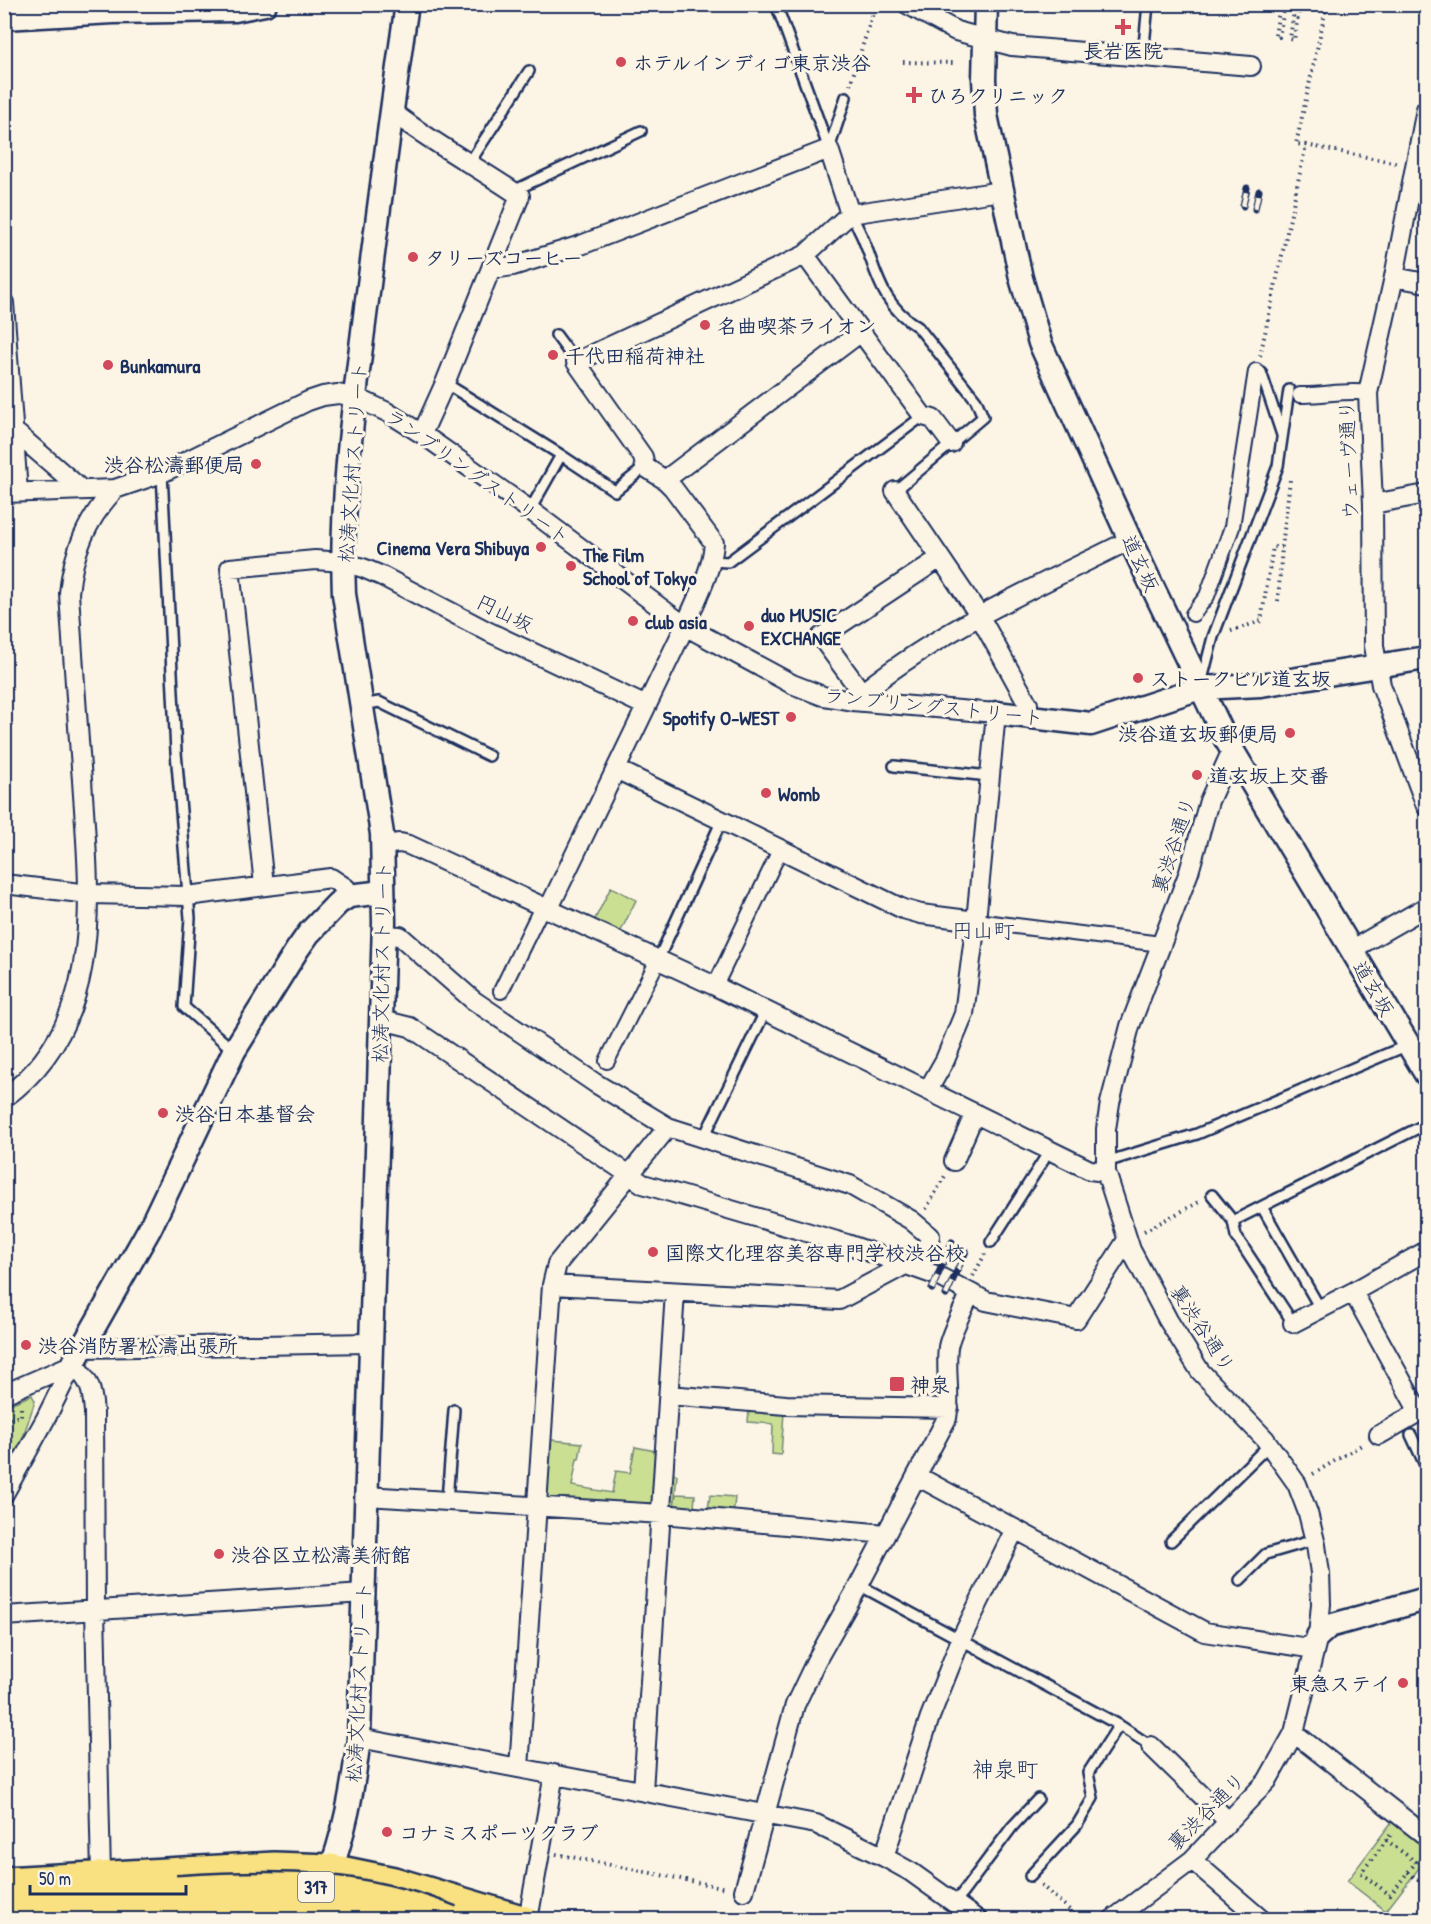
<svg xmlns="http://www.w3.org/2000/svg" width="1431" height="1924" font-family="'Patrick Hand','Klee One',sans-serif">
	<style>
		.green { fill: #cbdf93; stroke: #738778; stroke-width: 1.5 }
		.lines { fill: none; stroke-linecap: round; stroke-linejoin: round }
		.service-casing { stroke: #1b2f5e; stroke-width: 14 }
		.pedestrian-casing { stroke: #1b2f5e; stroke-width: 18 }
		.minor-casing { stroke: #1b2f5e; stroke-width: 22 }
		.tertiary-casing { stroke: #1b2f5e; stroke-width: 27 }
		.primary-casing { stroke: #1b2f5e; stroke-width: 32 }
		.path { stroke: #1b2f5e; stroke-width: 4; stroke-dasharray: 1.5 4.5; stroke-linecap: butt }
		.service { stroke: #fcf5e5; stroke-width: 9 }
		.pedestrian { stroke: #fcf5e5; stroke-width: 14 }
		.minor { stroke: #fcf5e5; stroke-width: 18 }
		.tertiary { stroke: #fcf5e5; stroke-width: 22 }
		.primary { stroke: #f9e181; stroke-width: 27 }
		.rail-casing { stroke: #1b2f5e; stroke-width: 7 }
		.rail { stroke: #fcf5e5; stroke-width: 4.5; stroke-dasharray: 14; stroke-linecap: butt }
		.primary-bridge-casing { stroke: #1b2f5e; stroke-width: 32; stroke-linecap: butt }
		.primary-bridge { stroke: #f9e181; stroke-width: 27 }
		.poi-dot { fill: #d1495b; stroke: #fcf5e5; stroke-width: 2 }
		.labels { text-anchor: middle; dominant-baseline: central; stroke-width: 6; stroke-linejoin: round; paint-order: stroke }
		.shield { fill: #fcf5e5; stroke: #5e6a86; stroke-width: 1.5 }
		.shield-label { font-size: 18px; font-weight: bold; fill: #1b2f5e }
		.poi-label { font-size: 20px; font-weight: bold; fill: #1b2f5e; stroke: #fcf5e5; text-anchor: start }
		.street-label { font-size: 20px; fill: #1b2f5e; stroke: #fcf5e5 }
		.neighbourhood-label { font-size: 21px; fill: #1b2f5e; stroke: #fcf5e5 }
		.quarter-label { font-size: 22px; fill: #1b2f5e; stroke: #fcf5e5 }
	</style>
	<rect width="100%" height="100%" fill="#fcf5e5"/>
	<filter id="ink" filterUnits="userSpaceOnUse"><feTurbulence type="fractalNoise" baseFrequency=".0167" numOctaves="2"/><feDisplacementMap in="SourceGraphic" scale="12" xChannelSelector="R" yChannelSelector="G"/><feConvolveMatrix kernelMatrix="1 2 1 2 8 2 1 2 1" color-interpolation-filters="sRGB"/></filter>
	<g filter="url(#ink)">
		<!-- green -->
		<path class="green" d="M611 887 636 900 620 933 594 921Z
			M32 1395 35 1401 21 1443 5 1471V1406Z
			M749 1410 784 1412 781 1455 772 1454 773 1424 748 1422Z
			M542 1439 582 1443 579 1459H577L572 1486 612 1493 616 1471 630 1473 635 1447 661 1452 658 1511 538 1503Z
			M671 1472 677 1475 674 1507 676 1494 695 1495 694 1508 708 1509 710 1495 735 1497 733 1517 663 1510Z
			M1394 1819 1426 1844V1859L1386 1911 1347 1881Z"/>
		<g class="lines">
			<defs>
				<path id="service" d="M776 4 829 149
					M1143 56 1148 4
					M829 149 846 97
					M470 162 529 71
					M513 191 641 131
					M850 214C877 254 871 299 918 327L976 400 983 417 895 491
					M556 335 576 362
					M1261 372 1282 435
					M445 383 561 455 530 510
					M561 455 615 491 645 467
					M162 473 176 752 190 918 184 1007 233 1050
					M711 561 728 562 923 416
					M1202 680 1213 637 1278 466 1289 390
					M362 705 379 702 489 756
					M894 766 989 776
					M658 960 722 820
					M703 1139 765 1012
					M1106 1162 1197 1134 1408 1045
					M1212 1195 1233 1221 1236 1236 1293 1323
					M1262 1207 1321 1310
					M1233 1221 1426 1124
					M991 1242 1050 1150
					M1411 1435 1426 1467
					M447 1500 454 1410
					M1171 1541 1269 1445
					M1240 1580 1266 1554 1314 1540
					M859 1585 1119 1725 1151 1746
					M1030 1876 1077 1825 1093 1798 1088 1773 1119 1725
					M955 1903 1012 1827 1038 1799"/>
				<path id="pedestrian" d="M1300 395C1323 396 1346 389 1368 393
					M1193 614 1207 596 1232 527 1256 371
					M976 921 1161 944
					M715 986 781 848
					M501 991 542 907
					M607 1061 658 960"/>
				<path id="minor" d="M907 4 956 31 1012 46 1251 66
					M1426 109 1394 277 1368 393 1373 504 1374 646 1381 685 1426 806
					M391 111C432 143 478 167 520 196L445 383 422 434
					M805 255 850 214 1001 191
					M493 267 500 268 513 266 581 245 829 149 850 214
					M1394 277 1426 283
					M4 303 18 492
					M861 332 923 416 933 419 951 443
					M14 431 82 490
					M895 491 979 615 1028 704 1027 717
					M4 493 115 489 162 473 308 401 323 396 338 394 355 397 387 412 422 434 530 510 685 626 792 684 823 696 852 701 996 713 976 921 964 1014 945 1060 928 1090
					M1373 504 1426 494
					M862 693 821 637 940 558
					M852 701C934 632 1034 588 1130 540
					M616 769 903 909 921 914 976 921
					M382 845 400 843 409 845 715 986 1090 1170 1106 1172
					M4 884 89 894 187 896 331 878 346 888 349 896
					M264 885 230 568 315 560 343 562 363 568 382 576 489 632 646 706
					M548 910 685 626C696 600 712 571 714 543L673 488 665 480 645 467 643 457 576 362 805 255 861 332 665 480
					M384 935 400 936 473 1000 595 1083 668 1127 850 1185 911 1220 930 1236 921 1270
					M1351 950 1426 907
					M382 1020 410 1027 643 1184 847 1244 938 1276 986 1301 1076 1319 1127 1240
					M4 1098C108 1023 89 891 82 780 77 717 73 655 69 593 73 552 87 519 115 489
					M954 1161 975 1113
					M552 1285 839 1300 905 1265
					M1353 1292 1426 1251
					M1293 1323 1353 1292 1419 1412 1379 1435
					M83 1348 369 1343
					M73 1364C90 1381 92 1388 94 1412L95 1609 101 1875
					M4 1394 73 1364
					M669 1395 786 1405 949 1408
					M917 1476 1205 1632 1308 1648 1318 1636
					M4 1494 46 1418 73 1364
					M366 1496 662 1514 886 1534
					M4 1616 364 1593
					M1294 1733 1426 1836
					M359 1738 816 1824 884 1857 911 1872 978 1920
					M1151 1746 1228 1821
					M519 1768 552 1285 557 1264 668 1127
					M643 1791 675 1292
					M884 1857 930 1717 961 1639 1015 1529
					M1192 1860 1262 1920
					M744 1891 795 1705 816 1661 859 1585 947 1418C951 1395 945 1371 948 1347 951 1331 964 1309 970 1294
					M528 1920 554 1774
					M1112 1920 1192 1860 1267 1781 1294 1733 1318 1636 1321 1604 1320 1573 1316 1545 1308 1513 1297 1484 1265 1439 1200 1371 1168 1320 1131 1250 1106 1172V1129L1110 1103 1130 1026 1189 872 1209 801 1232 750"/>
				<path id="tertiary" d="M986 4 984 79 986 115 1021 278 1040 343 1130 540 1225 738 1426 1074
					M4 18 113 12 235 10 265 4
					M996 713 1091 724 1200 688 1261 685 1426 658
					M73 1364 150 1228 234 1051 297 950 309 933 338 903 349 896 383 892
					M1318 1636 1329 1626 1426 1599
					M326 1882C345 1835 353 1788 359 1738L384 922 382 834 344 594C340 499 354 403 366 308 379 207 392 105 407 4"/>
				<path id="primary" d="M4 1881 274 1866 331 1868 394 1881 525 1920
					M4 1901 177 1890
					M33 1920 176 1911"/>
			</defs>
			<!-- service casing -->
			<use href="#service" class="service-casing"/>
			<!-- pedestrian casing -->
			<use href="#pedestrian" class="pedestrian-casing"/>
			<!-- minor casing -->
			<use href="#minor" class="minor-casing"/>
			<!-- tertiary casing -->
			<use href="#tertiary" class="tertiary-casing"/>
			<!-- primary casing -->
			<use href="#primary" class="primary-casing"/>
			<!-- path -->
			<path class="path" d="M1280 4 1275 36 1279 37 1285 4
				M1295 4 1290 39 1294 40 1300 4
				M903 62 954 63
				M850 85 876 4
				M1306 145 1397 163
				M1260 356 1306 145 1296 144 1327 4
				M1278 601 1282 547 1290 480
				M1231 631 1261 621 1273 547H1282
				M926 1209 945 1176
				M1144 1231 1201 1201
				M973 1276 985 1254
				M4 1420 21 1416V1407
				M1313 1474 1363 1444
				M1386 1840 1416 1862 1390 1895 1361 1873 1392 1833
				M556 1854 726 1888
				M1408 1872 1418 1880 1426 1869
				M1041 1885 1081 1920"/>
			<!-- service -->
			<use href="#service" class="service"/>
			<!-- pedestrian -->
			<use href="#pedestrian" class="pedestrian"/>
			<!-- minor -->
			<use href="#minor" class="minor"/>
			<!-- tertiary -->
			<use href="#tertiary" class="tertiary"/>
			<!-- primary -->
			<use href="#primary" class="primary"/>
			<defs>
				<path id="rail" d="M1243 206 1247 188
					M1255 209 1259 191
					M932 1289 952 1242
					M946 1295 966 1251"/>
			</defs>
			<!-- rail casing -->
			<use href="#rail" class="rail-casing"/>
			<!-- rail -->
			<use href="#rail" class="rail"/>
			<defs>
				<path id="primary-bridge" d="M177 1890C275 1884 357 1882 451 1920
					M176 1911C248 1906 316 1903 386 1920"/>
			</defs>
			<!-- primary-bridge casing -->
			<use href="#primary-bridge" class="primary-bridge-casing"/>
			<!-- primary-bridge -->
			<use href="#primary-bridge" class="primary-bridge"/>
		</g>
	</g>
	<!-- markers -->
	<g class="poi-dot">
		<path d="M1120 18h6v6h6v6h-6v6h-6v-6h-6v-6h6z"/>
		<circle cx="621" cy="62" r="6"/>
		<path d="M911 86h6v6h6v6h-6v6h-6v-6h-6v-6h6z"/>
		<circle cx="413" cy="257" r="6"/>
		<circle cx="705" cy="325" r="6"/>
		<circle cx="553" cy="355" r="6"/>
		<circle cx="108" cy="365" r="6"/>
		<circle cx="256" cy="464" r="6"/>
		<circle cx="541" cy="547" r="6"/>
		<circle cx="571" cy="566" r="6"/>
		<circle cx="633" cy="621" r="6"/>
		<circle cx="749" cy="626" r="6"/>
		<circle cx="1138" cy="678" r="6"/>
		<circle cx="791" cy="717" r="6"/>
		<circle cx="1290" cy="733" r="6"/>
		<circle cx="1197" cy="775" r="6"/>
		<circle cx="766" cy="793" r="6"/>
		<circle cx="163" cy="1113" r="6"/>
		<circle cx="653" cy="1252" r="6"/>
		<circle cx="26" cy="1345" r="6"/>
		<rect x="889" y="1376" width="16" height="16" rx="3"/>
		<circle cx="219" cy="1554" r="6"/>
		<circle cx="1403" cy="1683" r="6"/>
		<circle cx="387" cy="1832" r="6"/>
	</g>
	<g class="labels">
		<!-- shield labels -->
		<rect class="shield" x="298" y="1872" width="36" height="30" rx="4.5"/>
		<g class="shield-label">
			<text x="316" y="1887">317</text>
		</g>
		<!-- poi labels -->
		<g class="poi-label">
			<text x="1123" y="50" text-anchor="middle">長岩医院</text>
			<text x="633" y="62">ホテルインディゴ東京渋谷</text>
			<text x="928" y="95">ひろクリニック</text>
			<text x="425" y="257">タリーズコーヒー</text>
			<text x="717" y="325">名曲喫茶ライオン</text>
			<text x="565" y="355">千代田稲荷神社</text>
			<text x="120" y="365">Bunkamura</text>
			<text x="244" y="464" text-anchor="end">渋谷松濤郵便局</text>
			<text x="529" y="547" text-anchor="end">Cinema Vera Shibuya</text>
			<text x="583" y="554">The Film<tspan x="583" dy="23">School of Tokyo</tspan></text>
			<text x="761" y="614">duo MUSIC<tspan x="761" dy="23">EXCHANGE</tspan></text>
			<text x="645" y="621">club asia</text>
			<text x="1150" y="678">ストークビル道玄坂</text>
			<text x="779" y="717" text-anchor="end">Spotify O-WEST</text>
			<text x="1278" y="733" text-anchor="end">渋谷道玄坂郵便局</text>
			<text x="1209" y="775">道玄坂上交番</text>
			<text x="778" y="793">Womb</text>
			<text x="175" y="1113">渋谷日本基督会</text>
			<text x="665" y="1252">国際文化理容美容専門学校渋谷校</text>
			<text x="38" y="1345">渋谷消防署松濤出張所</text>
			<text x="910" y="1384">神泉</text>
			<text x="231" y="1554">渋谷区立松濤美術館</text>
			<text x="1391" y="1683" text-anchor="end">東急ステイ</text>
			<text x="399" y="1832">コナミスポーツクラブ</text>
		</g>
		<!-- street labels -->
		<g class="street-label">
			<text transform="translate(1348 460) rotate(-92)">ウェーヴ通り</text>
			<text transform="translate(352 462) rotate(-86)">松涛文化村ストリート</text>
			<text transform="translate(478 476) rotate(35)">ランブリングストリート</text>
			<text transform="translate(1141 563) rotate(65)">道玄坂</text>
			<text transform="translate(505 613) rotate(26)">円山坂</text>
			<text transform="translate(934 706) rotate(6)">ランブリングストリート</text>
			<text transform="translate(1173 845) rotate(-72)">裏渋谷通り</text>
			<text transform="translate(381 962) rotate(-89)">松涛文化村ストリート</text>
			<text transform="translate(1374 988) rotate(59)">道玄坂</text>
			<text transform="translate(1203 1328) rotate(57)">裏渋谷通り</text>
			<text transform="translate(358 1682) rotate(-87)">松涛文化村ストリート</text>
			<text transform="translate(1206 1811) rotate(-45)">裏渋谷通り</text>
		</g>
		<!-- neighbourhood labels -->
		<g class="neighbourhood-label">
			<text x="983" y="930">円山町</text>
		</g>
		<!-- quarter labels -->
		<g class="quarter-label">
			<text x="1005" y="1769">神泉町</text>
		</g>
	</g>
	<!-- margin -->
	<rect width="1431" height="1924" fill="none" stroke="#fcf5e5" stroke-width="24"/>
	<rect x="12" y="12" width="1407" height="1900" fill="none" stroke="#1b2f5e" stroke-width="2" filter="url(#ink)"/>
	<!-- scale -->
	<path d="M30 1885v9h156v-9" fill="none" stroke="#1b2f5e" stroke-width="3"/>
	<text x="39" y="1885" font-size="18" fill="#1b2f5e" stroke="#fcf5e5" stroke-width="4.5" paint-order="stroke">50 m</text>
</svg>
